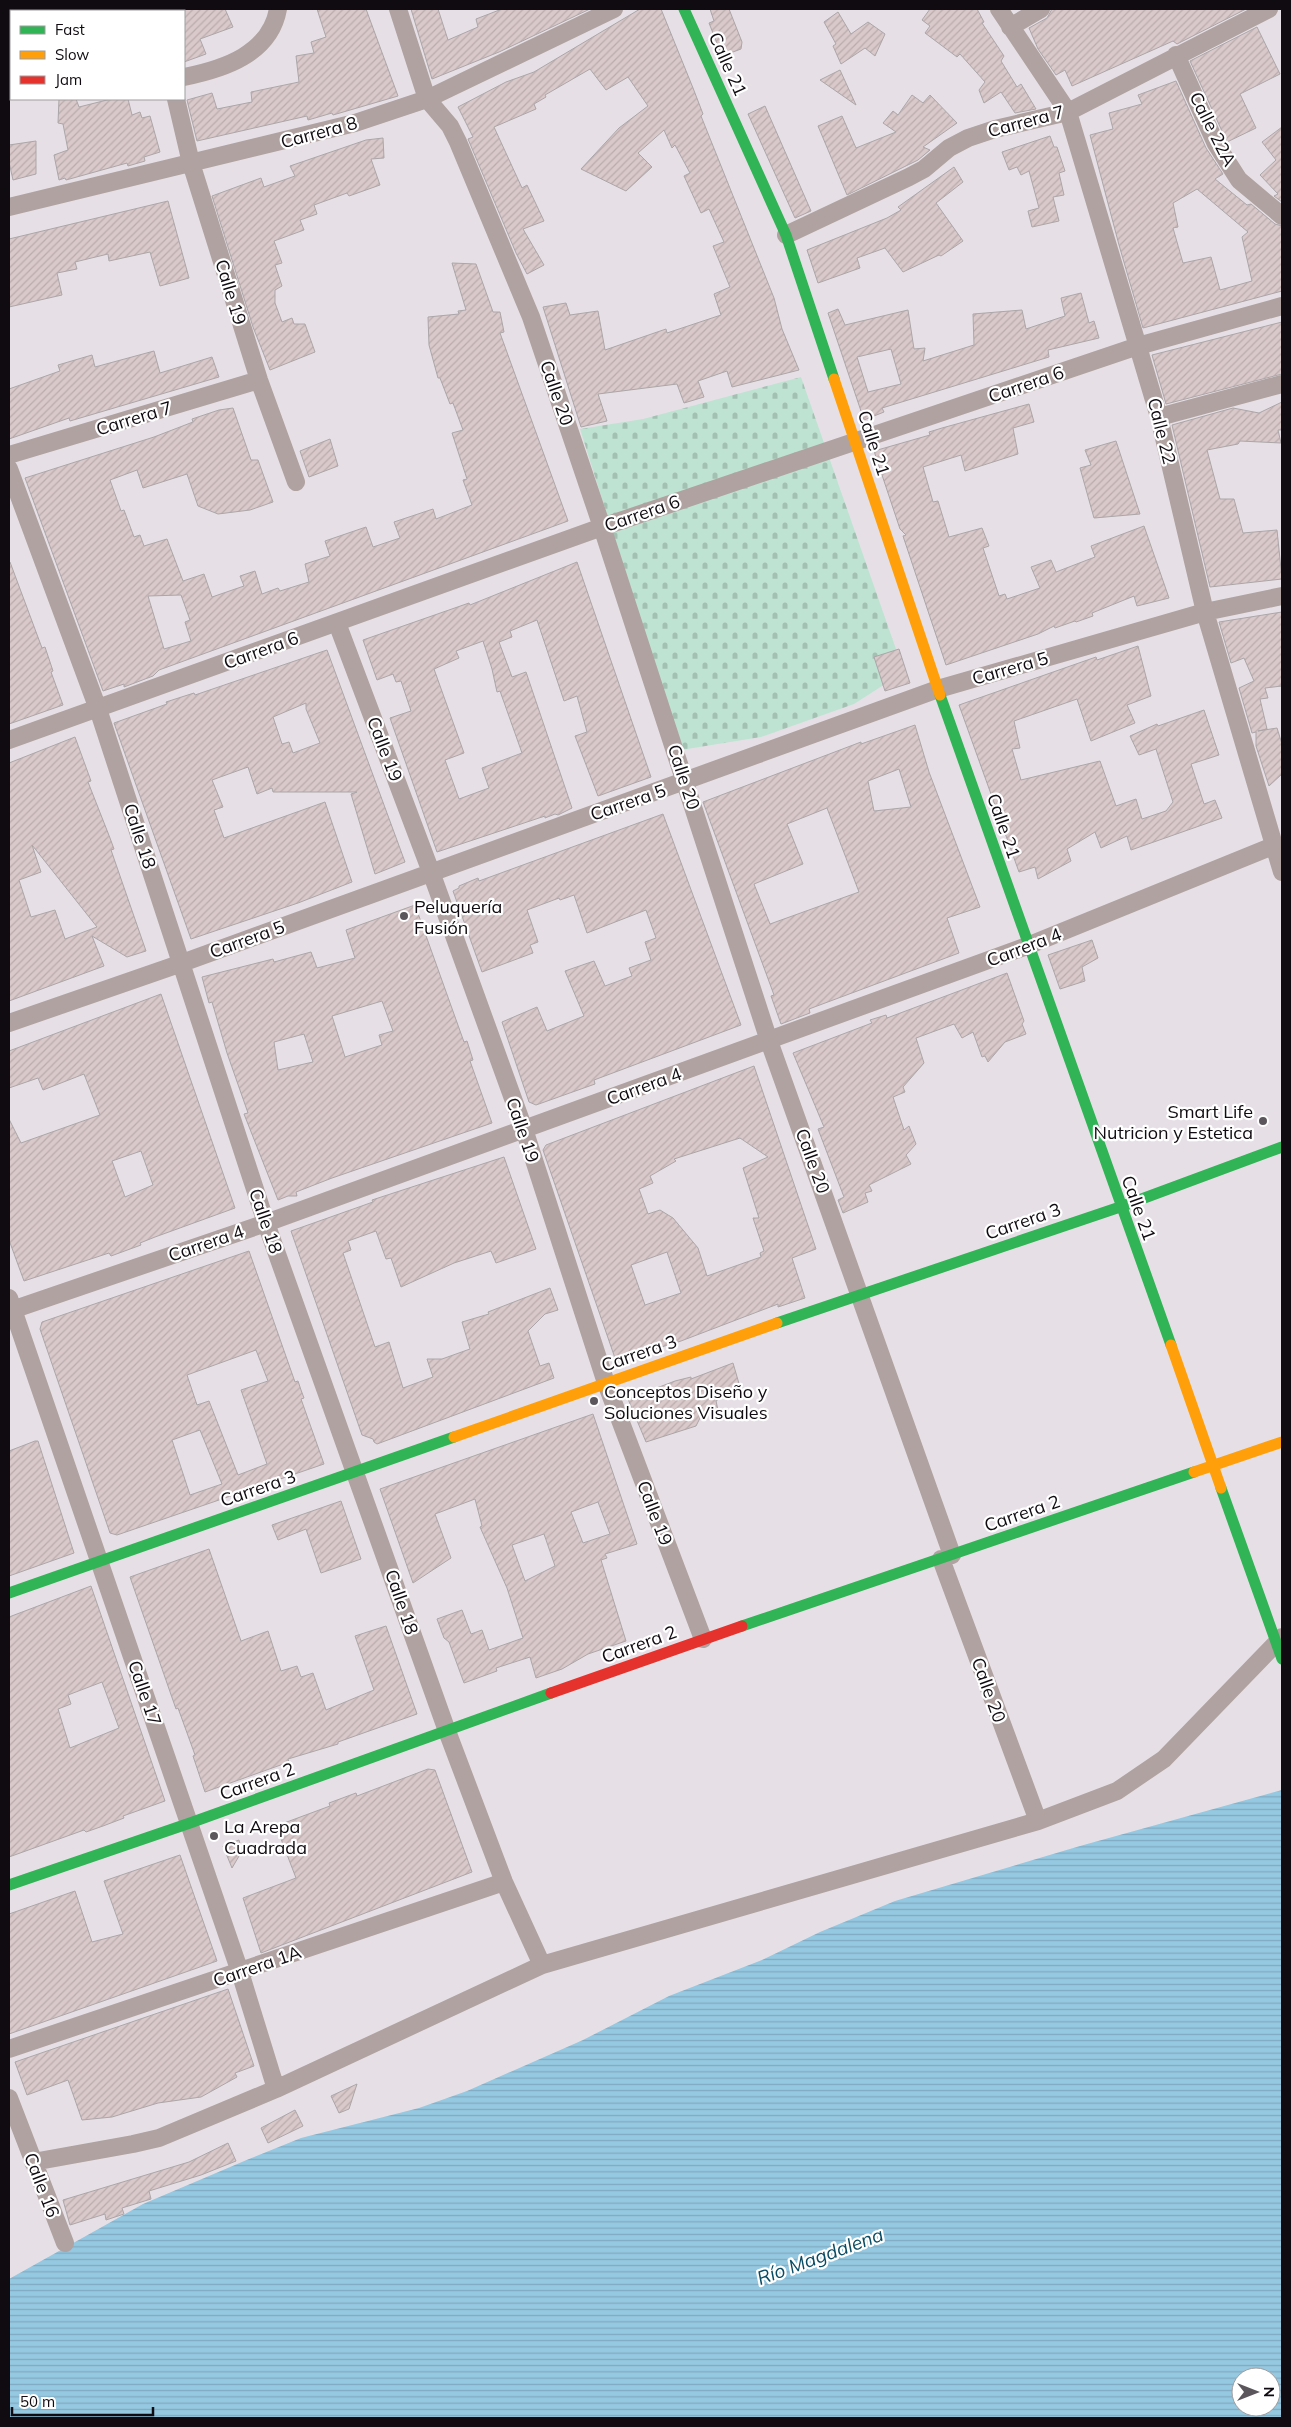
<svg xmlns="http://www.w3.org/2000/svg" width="1291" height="2427" font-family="Mulish,sans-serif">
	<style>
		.cemetery { fill: url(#cemetery-stones) }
		.water { fill: url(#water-rules); fill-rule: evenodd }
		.building { fill: url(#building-hatch); stroke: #aca6a8; fill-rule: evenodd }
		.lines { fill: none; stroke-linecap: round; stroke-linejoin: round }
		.street { stroke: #b0a2a0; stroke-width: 18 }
		.fast { stroke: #30b455; stroke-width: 11 }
		.slow { stroke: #ff9f0a; stroke-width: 11 }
		.jam { stroke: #e5322d; stroke-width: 11 }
		.poi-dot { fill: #5a565b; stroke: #fff; stroke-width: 2 }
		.labels { text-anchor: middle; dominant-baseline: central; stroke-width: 4.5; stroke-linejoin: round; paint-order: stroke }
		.street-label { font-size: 18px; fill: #0f0b10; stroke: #fff }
		.poi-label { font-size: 18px; fill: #0f0b10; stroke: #fff; text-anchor: start }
		.water-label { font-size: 19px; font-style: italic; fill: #094b62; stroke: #fff }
	</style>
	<defs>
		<pattern id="cemetery-stones" width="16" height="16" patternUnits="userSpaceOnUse" patternTransform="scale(1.25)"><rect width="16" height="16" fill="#bfe3d2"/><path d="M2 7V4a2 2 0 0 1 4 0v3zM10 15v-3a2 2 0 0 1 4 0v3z" fill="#a3c1b3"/></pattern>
		<pattern id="water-rules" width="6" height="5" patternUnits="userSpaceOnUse" patternTransform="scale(1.25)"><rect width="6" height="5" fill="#95c8e1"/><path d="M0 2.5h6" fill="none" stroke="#7faac0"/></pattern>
		<pattern id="building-hatch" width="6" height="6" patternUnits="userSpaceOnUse" patternTransform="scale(1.25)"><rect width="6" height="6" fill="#dac9ca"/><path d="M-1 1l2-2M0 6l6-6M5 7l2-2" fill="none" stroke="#baabac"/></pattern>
	</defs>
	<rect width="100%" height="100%" fill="#e6e0e6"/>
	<!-- cemetery -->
	<path class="cemetery" d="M801 377 904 672 854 704 761 737 681 750 580 429 643 419Z"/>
	<!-- water -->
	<path class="water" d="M1282 1790V2418H9V2279L143 2204 249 2159 301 2138 419 2108 467 2091 583 2040 669 1996 762 1960 820 1932 895 1901 1080 1846ZM1241 2377H1271V2407H1241Z"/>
	<!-- building -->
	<path class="building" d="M184 9H225L233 27 200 39 206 54 184 62Z
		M317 9H366L398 96 333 115 332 113 308 120 307 116 197 141 187 100 212 93 217 109 252 102 251 92 299 82 296 56 314 53 311 42 326 37Z
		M411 9H438L448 40 478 27 476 19 502 9H590L499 52 432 79Z
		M640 9H661L693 88 703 114 701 116 774 298 782 329 799 370 732 387 727 371 698 381 704 397 684 403 677 384 598 394 607 421 581 427 543 307 566 303 570 315 598 311 605 350 666 329 667 333 721 315 714 294 730 287 713 246 724 242 709 209 701 213 684 176 690 173 675 145 672 148 664 130 638 153 652 167 626 191 581 169 619 128 648 106 628 77 606 90 590 69 545 95 546 97 534 104 536 109 494 127 522 188 527 185 544 221 523 229 544 265 527 274 516 253 468 139 473 137 458 107 506 82 534 72Z
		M710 9H729L742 42 741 49 722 56 709 23 714 21Z
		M930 9H977L984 22 982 23 1004 56 1001 61 1017 87 1021 84 1036 109 1015 113 1001 92 984 103 979 90 985 82 960 54 957 57 925 33 930 26 922 20Z
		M1052 9H1246L1177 44 1173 41 1072 86 1065 70 1056 75 1038 49 1029 28 1047 18Z
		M838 12 851 34 868 22 885 34 875 56 865 48 841 64 833 46 836 44 824 22Z
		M1257 27 1280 74 1240 94 1256 128 1227 142 1190 61Z
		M840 70 856 105 820 80Z
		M1176 81 1206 148 1223 174 1215 179 1247 205 1251 204 1275 224 1282 226V291L1143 328 1119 245 1090 135 1113 129 1109 113 1142 104 1138 95ZM1197 189 1248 232 1242 237 1252 281 1220 290 1211 257 1183 263 1173 228 1178 227 1173 203Z
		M912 95 923 103 930 95 957 123 923 147 930 150 918 160 847 195 818 126 842 116 856 148 896 132 883 123 893 111 898 115Z
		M59 99H76L79 107 111 99H128L132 115 140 112 142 118 150 116 160 152 144 157 145 161 128 166 127 163 66 180 65 178 59 180 54 155 68 150 63 124 58 123Z
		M765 106 811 211 795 218 748 114Z
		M1282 127V202L1274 196 1278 194 1260 175 1276 160 1262 142Z
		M1050 136 1054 147H1057L1065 171 1059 173 1064 195 1053 197 1059 221 1032 227 1028 211 1039 208 1029 171 1021 175 1017 167 1009 170 1002 152Z
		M383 138 384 158 371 159 380 185 349 196 347 193 314 205 317 214 300 220 304 230 274 241 282 263 275 265 282 286 275 290V303L282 322 292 318 294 324H305L315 352 270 370 253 327 212 196 261 178 264 187 295 176 290 166 366 140Z
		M36 141V174L13 180 9 162V145Z
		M954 167 963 182 936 203 963 241 941 256 939 255 903 272 885 248 857 258 860 268 818 283 807 250 887 218 901 210 898 207Z
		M168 201 189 278 160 286 150 252 109 261 108 254 75 262 77 269 57 273 62 295 9 307V239Z
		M452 263 476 264 493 312H500L504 332 500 333 568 521 159 670 153 676 124 687V684L103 691 25 478 154 437 193 422 192 419 219 410 233 408 251 460H258L273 502 250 510 218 514 198 506 187 474 143 488 137 470 110 480 121 511 124 510 134 537 140 535 144 546 167 539 183 581 204 574 212 597 244 586 240 576 255 571 262 594 278 588 280 591 309 582 305 564 330 556 325 541 366 527 373 547 400 538 394 522 433 509 436 519 472 505 463 480 467 479 452 433 463 430 453 403 450 404 440 378H438L429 345 428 317 459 314 458 311 466 310ZM181 595 190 620 185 622 191 641 164 649 148 596Z
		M1081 293 1089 323 1094 321 1099 338 1048 350 1049 357 882 408 884 412 864 420 828 313 838 309 845 325 908 310 914 349 925 348 923 361 974 345 973 314 1022 310 1026 329 1065 316 1061 298ZM891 349 901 384 868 392 857 357Z
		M1282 322V374L1166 404 1152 355Z
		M154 351 160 373 212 357 219 377 70 421 69 418 9 439V389L60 371 58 365 92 355 95 367Z
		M1282 402V430H1278L1281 443 1240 441 1238 444 1207 450 1220 499H1234L1243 533 1277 530 1282 579 1210 587 1172 425 1233 408 1259 413Z
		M1029 404 1034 422 1013 428 1018 454 965 471 961 455 923 467 933 502 938 501 949 537 982 528 989 546 983 548 999 596 1005 594 1007 599 1040 588 1031 567 1051 560 1056 572 1095 557 1091 546 1144 526 1169 598 1137 606 1134 596 1092 613 1093 616 1076 622 1075 621 1055 628 1054 626 1038 634 946 665 903 536 906 535 900 529 874 451 930 435 929 432 942 428Z
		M330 439 338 466 309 477 300 451Z
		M1116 441 1140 514 1094 518 1080 468 1091 465 1085 450Z
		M9 562H10L42 648 45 647 53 671 51 672 63 705 9 724Z
		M577 562 651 777 598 796 575 736 587 732 577 696 564 701 537 620 510 631 512 637 499 642 512 677 526 672 572 808 558 815 555 814 545 818V816L437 852 390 718 411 711 401 681 396 682 393 674 377 680 363 640 469 603 470 605ZM483 641 492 669 497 692 500 691 522 753 482 768 489 788 459 799 445 760 464 753 434 669 459 658 456 651Z
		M1282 612V686L1265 688 1268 698 1260 699 1267 729 1258 731 1277 728 1282 744V774L1269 786 1256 746V732L1252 733 1239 688 1254 681 1244 658 1231 663 1219 622Z
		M1138 646 1151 696 1127 705 1135 723 1091 741 1077 699 1014 721 1020 748 1012 749 1021 780 1100 761 1116 806 1136 799 1142 819 1166 811 1173 802 1156 749 1139 755 1130 736 1157 724 1158 726 1204 710 1219 755 1191 764 1204 804 1215 800 1222 818 1131 850 1127 836 1101 848 1095 832 1067 849 1071 861 1038 879 1035 867 1019 872 959 705 1096 657 1097 660Z
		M899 649 910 683 885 691 874 657Z
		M327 650 405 862 375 874 351 794 357 792H273L272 788 257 794 248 767 212 780 223 807 214 810 224 838 325 802 352 882 298 903 191 939 114 723 167 704 166 702 194 693 195 695ZM306 703V709L320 743 293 753 289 742 282 744 273 717Z
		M915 725 929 772 980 907 947 918 959 953 809 1009 810 1013 781 1024 771 996 774 995 703 802 861 742V744ZM899 769 911 807 874 811 868 781ZM827 808 859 892 770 924 754 884 803 864 787 824Z
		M75 737 91 781 88 782 110 838 114 849 111 850 146 951 127 957 92 936 104 966 9 1001V763ZM32 845 78 903 97 927 65 939 55 910 31 917 19 880 41 872Z
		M663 814 741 1025 594 1080 595 1084 536 1105 529 1102 502 1022 537 1007 547 1031 584 1016 565 971 594 961 605 986 632 976 629 968 651 960 645 942 656 938 646 910 587 933 574 895 560 900 559 898 527 910 538 942 530 945 533 953 482 972 453 891 459 888V886L478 878 479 881Z
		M415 905 464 1042 467 1041 473 1060 470 1061 492 1123 332 1178 296 1192 297 1196H288L278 1200 244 1114 248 1113 227 1053 212 1002 209 1003 202 977 273 959 274 962 311 952 317 968 355 958 346 930ZM382 1001 393 1031 379 1035 382 1045 345 1057 332 1016ZM304 1034 313 1062 278 1070 274 1042Z
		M1092 940 1098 958 1082 967 1085 981 1060 989 1048 955Z
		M1007 973 1024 1021 1022 1024 1026 1034 1005 1042 988 1062 985 1056 982 1057 973 1032 962 1038 954 1024 916 1038 924 1063 903 1087 905 1092 893 1097 904 1130 909 1126 916 1144 906 1155 911 1164 869 1185 872 1191 865 1193 868 1202 843 1213 838 1200 844 1197 818 1129 824 1127 793 1053 872 1023 870 1020 886 1015 887 1018Z
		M161 994 235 1208 155 1237 140 1243 141 1245 111 1256 109 1253 24 1281 9 1240V1119L21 1143 100 1115 84 1074 43 1090 38 1078 9 1088V1051ZM141 1151 153 1185 125 1197 112 1161Z
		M754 1066 816 1249 792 1258 805 1298 778 1307V1304L681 1341 616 1361 543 1150 546 1145ZM740 1138 768 1157 743 1168 759 1218H753L764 1251 760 1253 761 1257 707 1276 698 1248 673 1218 660 1210 648 1214 639 1189 653 1183 650 1176 676 1161 674 1159ZM667 1252 681 1293 645 1305 631 1265Z
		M504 1157 536 1249 496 1263 491 1251 454 1263 401 1287 391 1258 386 1259 376 1231 348 1241 351 1250 343 1253 375 1347 389 1342 403 1388 433 1377 427 1359H442L470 1349 462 1322 489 1314 488 1312 550 1288 558 1310 545 1314 528 1331 540 1366 549 1363 554 1378 377 1444 374 1442 373 1439 362 1435 291 1231 373 1202 372 1200Z
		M249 1251 295 1382 298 1381 301 1390 304 1398 301 1399 324 1464 117 1535 110 1533 40 1329 42 1322ZM256 1350 268 1381 241 1390 267 1464 238 1475 209 1401 197 1405 187 1375ZM200 1430 222 1484 190 1495 172 1440Z
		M733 1363 740 1387 716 1401 718 1410 701 1416 696 1426 646 1442 628 1399 675 1381 691 1377V1379Z
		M593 1414 637 1544 605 1554 607 1558 601 1560 626 1641 588 1654 562 1669 536 1678 530 1657 496 1668 497 1671 464 1683 449 1642 444 1638 437 1619 462 1610 471 1634 482 1630 489 1650 523 1638 507 1588 480 1527 482 1526 475 1499 435 1514 451 1558 413 1583 380 1489ZM598 1502 610 1534 583 1543 571 1512ZM544 1534 555 1566 525 1581 512 1545Z
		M35 1441H38L74 1553 9 1576V1451Z
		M341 1501 361 1559 321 1573 306 1529 278 1540 272 1525Z
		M209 1549 241 1641 268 1631 281 1671 297 1666 301 1677 313 1673 326 1710 374 1690 355 1636 386 1626 417 1714 338 1742V1744L288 1759 289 1762 205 1792 193 1756 195 1755 178 1708 176 1709 130 1577Z
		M91 1586 165 1801 123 1816 124 1818 103 1826 86 1832 84 1830 9 1857V1617ZM102 1682 119 1728 70 1748 58 1709 71 1704 68 1695Z
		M428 1769 435 1770 472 1872 261 1953 243 1898 296 1878 276 1826 330 1806 329 1803 356 1793 357 1796Z
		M239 1840 242 1851 232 1868 223 1846Z
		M180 1855 217 1961 9 2034V1914L75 1891 92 1942 123 1934 104 1881Z
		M228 1989 254 2066 235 2073 237 2077 201 2097 158 2103 112 2117 82 2120 68 2080 27 2095 15 2062Z
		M357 2084 349 2109 339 2113 331 2096Z
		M295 2110 303 2126 268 2143 261 2128Z
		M228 2143 236 2161 201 2175 149 2191 151 2199 122 2208 124 2214 106 2220 105 2214 70 2225 63 2200 189 2162Z"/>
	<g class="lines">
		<!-- street -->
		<path class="street" d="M145 9V11
			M398 9 427 99 450 126 458 142 531 317 602 527 769 1041 952 1555
			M999 9 1068 112 1159 417 1205 612 1282 872
			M1010 27 1041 9
			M1176 55 1216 144 1239 180 1282 216
			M184 77C224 69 270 54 278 9
			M176 99 191 163 259 380 296 482
			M9 207 355 123 427 99 614 9
			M786 235 909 177 924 169 949 148 968 138 995 129 1068 112 1269 9
			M1159 417 1282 384
			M9 455 259 380
			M9 469 98 709 266 1223 447 1731 504 1882 542 1965
			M337 623 431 872 524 1129 606 1383 703 1639
			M9 740 602 527 1138 346 1282 306
			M9 1023 182 963 938 689 1205 612 1282 596
			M9 1298 240 1972 276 2089
			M9 1311 266 1223 1027 946 1273 846
			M941 1559 1038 1821
			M9 2049 504 1882
			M9 2098 65 2243
			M33 2162 133 2144 159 2138 276 2089 542 1965 1038 1821 1117 1791 1164 1759 1282 1637"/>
		<!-- fast -->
		<path class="fast" d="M684 9 786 235 834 379
			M940 695 1171 1345
			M777 1323 1120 1207 1282 1147
			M1221 1488 1282 1659
			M9 1593 454 1437
			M742 1626 1194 1472
			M9 1885 190 1823 551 1693"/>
		<!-- slow -->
		<path class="slow" d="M834 379 940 695
			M1171 1345 1221 1488
			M454 1437 777 1323
			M1194 1472 1282 1442"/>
		<!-- jam -->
		<path class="jam" d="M551 1693 742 1626"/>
	</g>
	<!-- markers -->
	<g class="poi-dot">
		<circle cx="404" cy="916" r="5"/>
		<circle cx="1263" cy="1121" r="5"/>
		<circle cx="594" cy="1401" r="5"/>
		<circle cx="214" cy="1836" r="5"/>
	</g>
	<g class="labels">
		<!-- street labels -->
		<g class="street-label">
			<text transform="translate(728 64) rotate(66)">Calle 21</text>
			<text transform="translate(1026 121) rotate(-15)">Carrera 7</text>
			<text transform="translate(1213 129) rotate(63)">Calle 22A</text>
			<text transform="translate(319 132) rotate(-15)">Carrera 8</text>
			<text transform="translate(231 292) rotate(73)">Calle 19</text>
			<text transform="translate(1026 384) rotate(-19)">Carrera 6</text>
			<text transform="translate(557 393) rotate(71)">Calle 20</text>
			<text transform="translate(134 418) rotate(-17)">Carrera 7</text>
			<text transform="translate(1162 431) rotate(76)">Calle 22</text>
			<text transform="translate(874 443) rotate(72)">Calle 21</text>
			<text transform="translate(642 513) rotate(-19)">Carrera 6</text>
			<text transform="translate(261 650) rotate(-20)">Carrera 6</text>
			<text transform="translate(1010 668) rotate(-16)">Carrera 5</text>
			<text transform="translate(385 749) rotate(69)">Calle 19</text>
			<text transform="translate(684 777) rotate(72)">Calle 20</text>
			<text transform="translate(628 802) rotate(-19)">Carrera 5</text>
			<text transform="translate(1004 826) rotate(71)">Calle 21</text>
			<text transform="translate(140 836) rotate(72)">Calle 18</text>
			<text transform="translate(247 939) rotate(-20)">Carrera 5</text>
			<text transform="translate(1024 947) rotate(-21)">Carrera 4</text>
			<text transform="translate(644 1086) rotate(-20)">Carrera 4</text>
			<text transform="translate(523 1130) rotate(71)">Calle 19</text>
			<text transform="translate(813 1161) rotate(70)">Calle 20</text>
			<text transform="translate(1139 1208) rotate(70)">Calle 21</text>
			<text transform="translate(266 1221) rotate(71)">Calle 18</text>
			<text transform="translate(1023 1221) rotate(-19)">Carrera 3</text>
			<text transform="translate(206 1243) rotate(-19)">Carrera 4</text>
			<text transform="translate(639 1353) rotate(-19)">Carrera 3</text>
			<text transform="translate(258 1488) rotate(-19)">Carrera 3</text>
			<text transform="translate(655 1513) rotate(69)">Calle 19</text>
			<text transform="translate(1022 1513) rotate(-19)">Carrera 2</text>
			<text transform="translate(402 1602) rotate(71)">Calle 18</text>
			<text transform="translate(639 1644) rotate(-20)">Carrera 2</text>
			<text transform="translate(989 1690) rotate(70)">Calle 20</text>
			<text transform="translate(145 1693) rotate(71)">Calle 17</text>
			<text transform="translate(257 1781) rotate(-20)">Carrera 2</text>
			<text transform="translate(257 1966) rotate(-19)">Carrera 1A</text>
			<text transform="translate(42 2185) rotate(69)">Calle 16</text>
		</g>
		<!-- poi labels -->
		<g class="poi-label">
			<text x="414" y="906">Peluquería<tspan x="414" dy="21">Fusión</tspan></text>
			<text x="1253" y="1111" text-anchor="end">Smart Life<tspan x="1253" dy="21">Nutricion y Estetica</tspan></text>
			<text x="604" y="1391">Conceptos Diseño y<tspan x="604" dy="21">Soluciones Visuales</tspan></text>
			<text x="224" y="1826">La Arepa<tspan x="224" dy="21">Cuadrada</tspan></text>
		</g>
		<!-- water labels -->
		<g class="water-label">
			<text transform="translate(820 2256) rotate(-20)">Río Magdalena</text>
		</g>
	</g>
	<!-- border -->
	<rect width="1291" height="2427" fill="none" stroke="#0f0b10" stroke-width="20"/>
	<!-- legend -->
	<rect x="10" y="10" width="175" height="90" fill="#ffffff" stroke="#9f9d9f"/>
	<rect x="20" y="26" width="25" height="8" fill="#30b455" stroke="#9f9d9f"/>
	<text x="55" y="35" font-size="15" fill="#0f0b10">Fast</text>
	<rect x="20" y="51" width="25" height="8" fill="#ff9f0a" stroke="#9f9d9f"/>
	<text x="55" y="60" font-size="15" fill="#0f0b10">Slow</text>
	<rect x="20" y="76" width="25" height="8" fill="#e5322d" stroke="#9f9d9f"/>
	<text x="55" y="85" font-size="15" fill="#0f0b10">Jam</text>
	<!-- north arrow -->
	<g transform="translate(1256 2392) rotate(90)"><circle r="24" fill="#ffffff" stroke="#9f9d9f"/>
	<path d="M0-4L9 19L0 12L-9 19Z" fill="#5a565b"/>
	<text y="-8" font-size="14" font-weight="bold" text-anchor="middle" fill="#0f0b10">N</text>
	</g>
	<!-- scale -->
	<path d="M12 2407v8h141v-8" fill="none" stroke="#0f0b10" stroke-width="2.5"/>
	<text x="20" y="2407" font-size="15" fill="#0f0b10" stroke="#ffffff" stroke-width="4" paint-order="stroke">50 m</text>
</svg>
